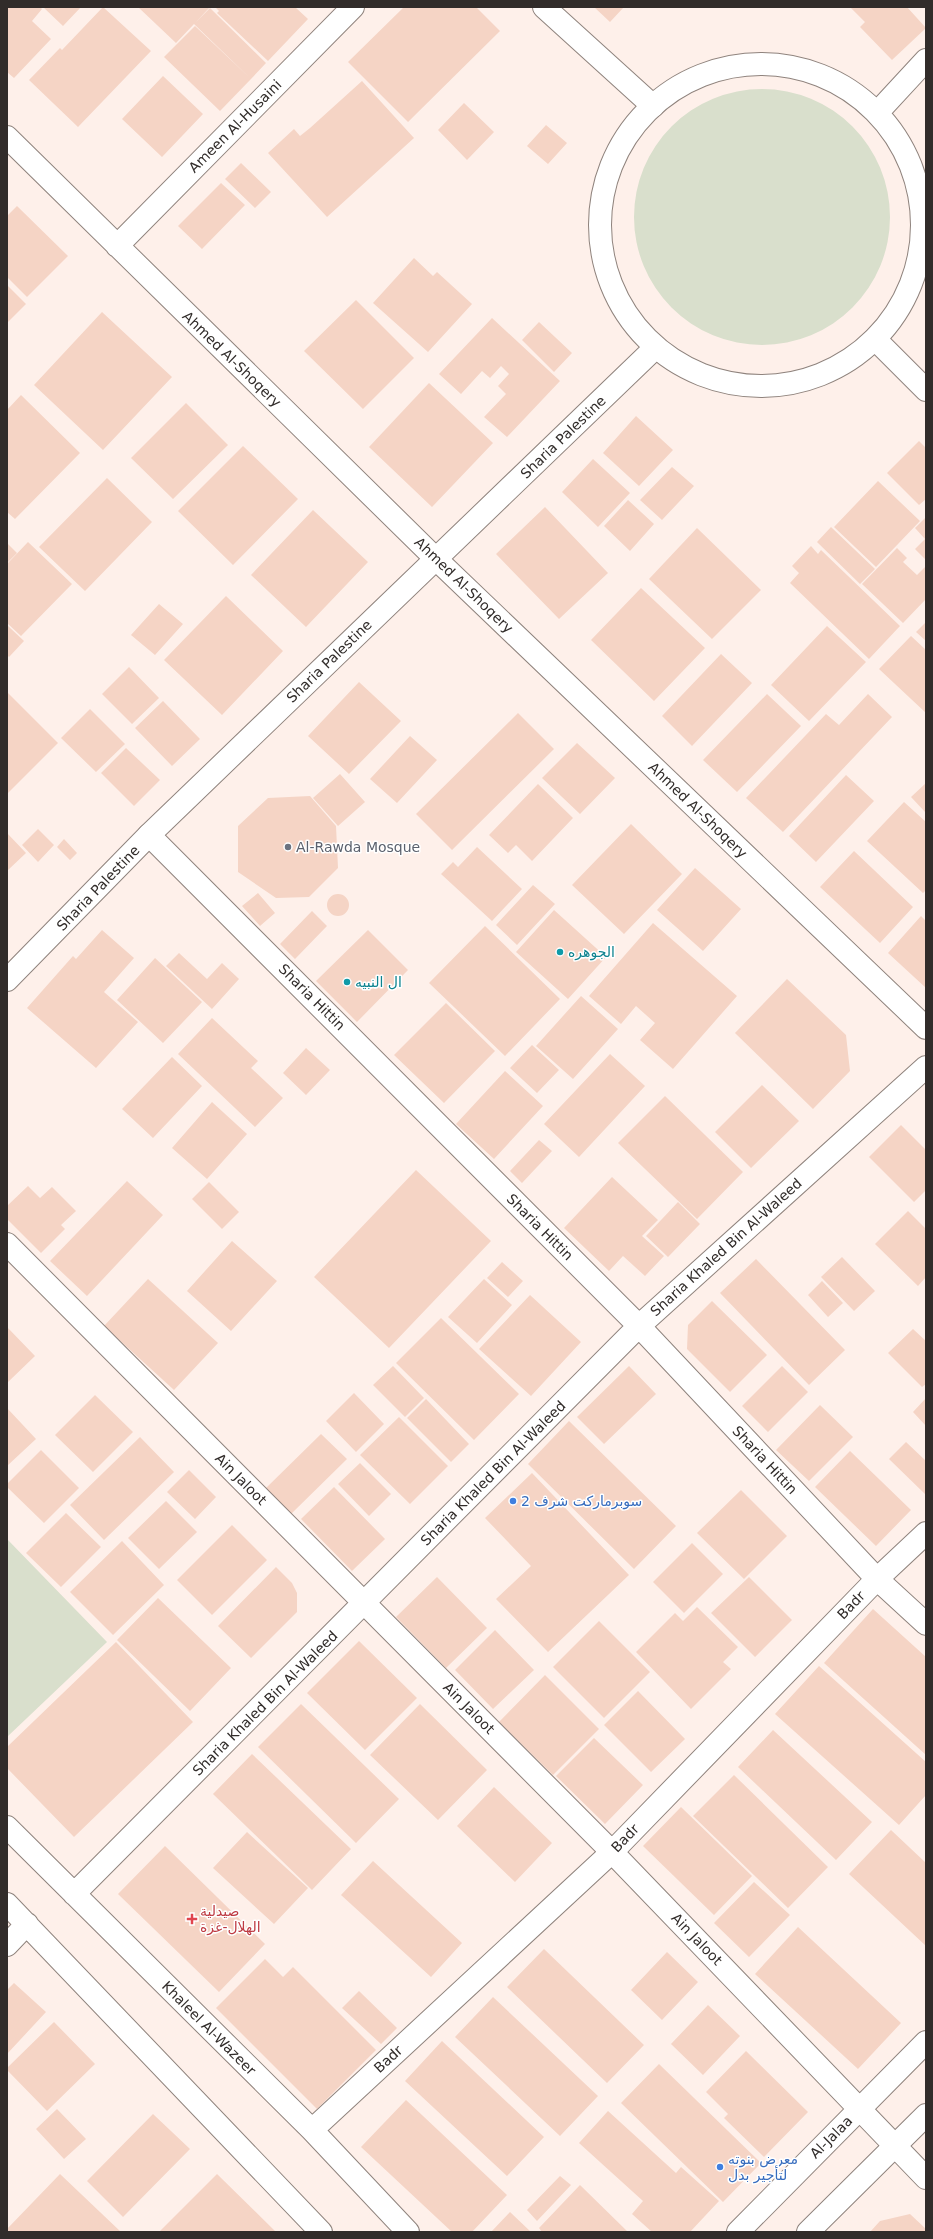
<svg xmlns="http://www.w3.org/2000/svg" width="933" height="2239" font-family="'DejaVu Sans',Cairo,sans-serif">
	<style>
		.green { fill: #d9dfcc }
		.building { fill: #f5d4c5 }
		.lines { fill: none; stroke-linecap: round; stroke-linejoin: round }
		.street-casing { stroke: #8f837d; stroke-width: 24 }
		.secondary-casing { stroke: #8f837d; stroke-width: 24 }
		.street { stroke: #fff; stroke-width: 22 }
		.secondary { stroke: #fff; stroke-width: 22 }
		.worship-dot { fill: #6b7280; stroke: #fff; stroke-width: 1.5 }
		.culture-dot { fill: #0f9aa8; stroke: #fff; stroke-width: 1.5 }
		.shop-dot { fill: #3f7fe0; stroke: #fff; stroke-width: 1.5 }
		.health-dot { fill: #e0444e; stroke: #fff; stroke-width: 1.5 }
		.labels { text-anchor: middle; dominant-baseline: central; stroke-width: 3; stroke-linejoin: round; paint-order: stroke }
		.street-label { font-size: 14px; fill: #312c2a; stroke: #fff }
		.worship-label { font-size: 14px; fill: #5b616d; stroke: #fff; text-anchor: start }
		.culture-label { font-size: 14px; fill: #0d838f; stroke: #fff; text-anchor: start }
		.shop-label { font-size: 14px; fill: #366cbe; stroke: #fff; text-anchor: start }
		.health-label { font-size: 14px; fill: #be3a42; stroke: #fff; text-anchor: start }
	</style>
	<rect width="100%" height="100%" fill="#fef0ea"/>
	<!-- green -->
	<path class="green" d="M634 217a128 128 0 1 1 256 0a128 128 0 1 1-256 0Z
		M7 1539 107 1642 7 1737Z"/>
	<!-- building -->
	<path class="building" d="M7 7H40L42 9 32 21 51 39 14 78 7 72Z
		M43 7H81L63 26Z
		M103 7 151 51 78 127 29 80 60 48 62 50Z
		M138 7H210L196 22 210 8 266 63 251 79 194 24 176 43Z
		M215 7H295L308 19 268 61 217 13 219 11Z
		M404 7H476L500 31 408 122 348 62Z
		M594 7H624L610 22Z
		M850 7H907L926 28 892 60 860 27 865 22Z
		M195 26 251 79 220 111 164 57Z
		M163 76 203 114 162 157 122 119Z
		M362 81 414 138 327 217 268 153 294 129 300 136 310 128Z
		M464 103 494 132 467 160 438 130Z
		M546 125 567 143 548 164 527 146Z
		M241 163 271 192 255 208 225 179Z
		M221 183 245 205 202 249 178 226Z
		M17 206 68 256 27 297 7 277V216Z
		M414 258 433 276 437 272 472 304 428 352 373 303Z
		M7 285 26 304 7 323Z
		M356 300 414 358 363 409 304 351Z
		M102 312 172 377 103 450 34 385Z
		M492 318 560 381 507 437 484 417 506 394 498 386 509 374 501 366 490 378 482 371 461 394 439 374Z
		M539 322 572 353 554 372 522 340Z
		M429 383 493 443 432 507 369 447Z
		M21 395 80 453 15 519 7 512V410Z
		M186 403 228 445 173 499 131 458Z
		M636 416 673 450 639 486 603 453Z
		M919 441 926 448V499L919 505 887 473Z
		M243 446 298 499 233 565 178 511Z
		M593 459 630 493 598 527 562 492Z
		M672 467 694 486 662 520 640 500Z
		M107 478 152 522 85 591 39 547Z
		M878 481 920 521 876 567 834 527Z
		M628 500 654 524 630 551 604 526Z
		M545 507 608 573 559 619 496 554Z
		M313 510 368 562 306 627 251 575Z
		M926 517V560L915 549 925 539 915 528Z
		M831 527 875 569 860 584 817 542Z
		M697 528 761 590 712 639 649 579Z
		M28 542 72 584 21 636 7 623V564Z
		M7 543 17 553 7 563Z
		M811 546 818 554 821 550 900 626 869 659 790 583 799 573 792 566Z
		M897 548 907 558 903 562 917 575 926 566V599L903 623 862 584Z
		M641 588 705 648 654 701 591 640Z
		M226 596 283 651 222 715 164 660Z
		M159 604 183 624 155 655 131 635Z
		M926 622V641L916 632Z
		M7 625 24 641 9 657 7 655Z
		M827 626 866 662 809 721 771 685Z
		M911 636 926 650V713L879 669Z
		M721 654 752 683 692 746 662 716Z
		M129 667 159 698 132 724 102 694Z
		M359 682 401 721 349 774 308 736Z
		M7 692 58 743 7 794Z
		M767 694 801 726 737 792 703 760Z
		M868 694 892 717 783 832 746 798 826 714 839 725Z
		M163 701 200 739 172 766 135 728Z
		M90 709 125 744 96 772 61 738Z
		M518 713 554 749 452 850 416 814Z
		M410 736 437 760 397 803 370 779Z
		M577 743 615 778 580 814 542 778Z
		M126 748 160 780 134 806 101 773Z
		M340 774 365 802 338 826 313 798Z
		M846 775 874 801 816 862 789 836Z
		M926 783V813L911 797Z
		M538 784 573 818 532 861 516 845 508 853 489 835Z
		M310 796 336 826 338 868 309 897 276 898 238 872V826L268 798Z
		M904 802 926 822V890L923 893 867 841Z
		M631 824 682 874 624 934 572 885Z
		M38 829 54 845 38 862 22 845Z
		M7 833 26 853 7 871Z
		M64 839 77 853 70 860 57 847Z
		M477 847 522 889 492 921 441 874 453 862 458 867Z
		M854 851 913 907 880 943 820 887Z
		M695 868 741 909 703 951 657 910Z
		M533 885 555 904 517 945 496 925Z
		M258 893 275 913 260 926 242 906Z
		M327 905a11 11 0 1 1 22 0a11 11 0 1 1-22 0Z
		M554 910 606 957 568 999 516 952Z
		M312 911 327 926 295 959 280 944Z
		M921 916 926 921V988L888 953Z
		M653 923 737 996 673 1069 640 1040 655 1023 636 1006 621 1024 589 996Z
		M485 926 560 999 505 1056 429 983Z
		M102 930 134 958 104 992 138 1022 96 1068 27 1008 73 956 76 959Z
		M368 930 408 970 357 1022 316 981Z
		M179 953 207 979 222 963 239 979 212 1009 166 966Z
		M155 958 202 1002 163 1043 117 1000Z
		M787 979 846 1035 850 1071 813 1109 735 1033Z
		M581 996 618 1029 573 1079 536 1046Z
		M446 1003 495 1051 444 1103 394 1055Z
		M212 1018 258 1061 251 1068 283 1098 255 1127 178 1054Z
		M532 1045 559 1070 537 1093 510 1068Z
		M306 1048 330 1070 306 1095 283 1073Z
		M610 1054 645 1086 579 1157 544 1124Z
		M172 1057 202 1086 153 1138 122 1109Z
		M505 1071 543 1106 494 1159 456 1124Z
		M762 1085 799 1121 751 1168 715 1132Z
		M665 1096 743 1172 697 1219 618 1143Z
		M212 1102 247 1134 207 1179 172 1148Z
		M901 1125 926 1150V1190L914 1202 869 1157Z
		M539 1140 552 1151 522 1183 510 1171Z
		M416 1170 491 1241 389 1348 314 1277Z
		M612 1177 658 1220 642 1236 664 1256 645 1276 623 1256 609 1271 564 1228Z
		M127 1181 163 1215 87 1296 50 1261Z
		M209 1182 239 1212 222 1229 192 1199Z
		M28 1186 40 1198 52 1187 76 1211 61 1225 65 1229 41 1253 7 1219V1206Z
		M678 1202 700 1224 668 1257 646 1236Z
		M908 1211 926 1229V1277L918 1286 875 1244Z
		M232 1241 277 1281 231 1331 187 1291Z
		M842 1257 875 1291 854 1311 821 1277Z
		M756 1259 845 1350 809 1385 720 1293Z
		M502 1262 523 1281 508 1297 487 1278Z
		M148 1279 218 1343 174 1390 104 1326Z
		M484 1279 512 1305 477 1343 448 1317Z
		M822 1281 843 1303 828 1317 808 1295Z
		M530 1295 581 1342 531 1396 479 1349Z
		M712 1301 767 1355 730 1392 687 1349 688 1325Z
		M441 1318 519 1394 474 1440 396 1363Z
		M7 1327 35 1356 7 1383Z
		M913 1329 926 1341V1384L922 1387 888 1353Z
		M393 1366 424 1398 405 1417 373 1385Z
		M629 1366 656 1394 604 1444 577 1417Z
		M782 1366 808 1392 768 1432 742 1406Z
		M354 1393 384 1424 356 1452 326 1421Z
		M95 1395 133 1432 93 1472 55 1435Z
		M926 1398V1426L913 1412Z
		M426 1399 469 1444 451 1462 407 1418Z
		M820 1405 853 1437 809 1481 776 1450Z
		M7 1408 36 1439 7 1466Z
		M399 1417 448 1466 410 1504 360 1455Z
		M569 1421 676 1526 634 1569 528 1464Z
		M321 1434 347 1459 290 1515 265 1489Z
		M140 1437 174 1472 104 1540 70 1505Z
		M906 1442 926 1461V1495L889 1459Z
		M41 1450 79 1488 44 1523 7 1487V1484Z
		M850 1451 911 1510 876 1546 815 1487Z
		M360 1463 391 1494 369 1516 338 1484Z
		M189 1470 216 1497 195 1519 167 1492Z
		M532 1473 629 1575 548 1652 496 1599 531 1566 485 1518Z
		M334 1487 385 1539 352 1571 301 1519Z
		M741 1490 787 1536 744 1579 697 1533Z
		M166 1501 197 1532 159 1569 128 1538Z
		M66 1513 101 1547 61 1587 26 1553Z
		M232 1525 267 1560 212 1615 177 1580Z
		M122 1541 164 1585 113 1635 70 1592Z
		M692 1543 723 1574 684 1613 653 1582Z
		M276 1567 292 1583 297 1593V1612L251 1658 218 1626Z
		M437 1577 487 1628 446 1668 396 1617Z
		M749 1577 792 1620 755 1657 711 1613Z
		M158 1598 231 1668 190 1711 117 1640Z
		M697 1607 738 1647 723 1662 731 1669 691 1709 636 1652 675 1613 683 1621Z
		M873 1609 926 1657V1755L824 1663Z
		M599 1621 650 1672 604 1718 553 1667Z
		M495 1630 534 1670 493 1709 455 1670Z
		M359 1641 417 1698 365 1750 307 1693Z
		M116 1642 193 1722 74 1837 7 1768V1747Z
		M819 1666 926 1762V1795L899 1825 775 1714Z
		M545 1675 599 1729 553 1775 499 1722Z
		M638 1691 685 1739 651 1772 604 1725Z
		M301 1704 399 1799 356 1843 258 1747Z
		M420 1704 487 1770 438 1820 370 1755Z
		M773 1730 872 1822 836 1860 738 1767Z
		M594 1738 643 1785 605 1824 556 1776Z
		M252 1754 351 1849 312 1890 213 1794Z
		M734 1775 828 1867 788 1908 693 1816Z
		M494 1787 552 1843 515 1882 457 1826Z
		M681 1807 752 1876 714 1915 643 1846Z
		M891 1830 926 1863V1946L849 1874Z
		M247 1832 308 1888 274 1924 213 1868Z
		M165 1846 265 1944 219 1992 118 1894Z
		M373 1861 462 1943 431 1977 341 1895Z
		M754 1882 790 1915 749 1957 714 1923Z
		M798 1927 901 2023 858 2069 755 1974Z
		M544 1949 644 2045 607 2083 507 1987Z
		M667 1952 698 1982 662 2020 631 1990Z
		M265 1959 283 1977 293 1967 376 2050 317 2109 216 2008Z
		M14 1983 46 2012 7 2054V1990Z
		M359 1991 397 2028 381 2044 342 2008Z
		M493 1997 598 2096 560 2136 455 2037Z
		M708 2005 740 2036 703 2075 671 2044Z
		M54 2022 95 2064 47 2111 7 2070V2068Z
		M442 2041 544 2137 507 2176 405 2081Z
		M746 2051 808 2112 764 2157 724 2118 728 2114 706 2092Z
		M659 2064 761 2163 723 2202 621 2103Z
		M406 2100 507 2195 472 2232H452L361 2147Z
		M57 2109 86 2139 64 2159 36 2129Z
		M608 2111 676 2173 681 2167 719 2201 690 2232H652L632 2214 643 2201 579 2143Z
		M153 2114 190 2149 123 2217 87 2181Z
		M60 2174 121 2232H7V2229Z
		M217 2174 276 2232H159Z
		M560 2176 571 2185 537 2221 527 2210Z
		M580 2185 628 2232H542L539 2228Z
		M510 2212 531 2232H491Z
		M910 2214 926 2229V2232H870L880 2221Z"/>
	<g class="lines">
		<defs>
			<path id="street" d="M544 7 653 106
				M7 137 435 558 926 1028
				M117 246 353 7
				M875 339 926 390
				M149 835 639 1326 877 1579 926 1624
				M7 1244 612 1852 926 2178
				M7 1827 312 2130 408 2232
				M74 1894 639 1326 926 1067
				M7 1904 321 2232
				M7 1945 27 1924
				M312 2130 612 1852 877 1579 926 1533"/>
			<path id="secondary" d="M600 225a161 161 0 1 1 322 0a161 161 0 1 1-322 0Z
				M877 113 926 60
				M7 980 149 835 656 347
				M738 2232 926 2042
				M808 2232 926 2115"/>
		</defs>
		<!-- street casing -->
		<use href="#street" class="street-casing"/>
		<!-- secondary casing -->
		<use href="#secondary" class="secondary-casing"/>
		<!-- street -->
		<use href="#street" class="street"/>
		<!-- secondary -->
		<use href="#secondary" class="secondary"/>
	</g>
	<!-- markers -->
	<circle class="worship-dot" cx="288" cy="847" r="4"/>
	<g class="culture-dot">
		<circle cx="560" cy="952" r="4"/>
		<circle cx="347" cy="982" r="4"/>
	</g>
	<g class="shop-dot">
		<circle cx="513" cy="1501" r="4"/>
		<circle cx="720" cy="2167" r="4"/>
	</g>
	<path class="health-dot" d="M190 1913h4v4h4v4h-4v4h-4v-4h-4v-4h4z"/>
	<g class="labels">
		<!-- street labels -->
		<g class="street-label">
			<text transform="translate(235 126) rotate(-45)">Ameen Al-Husaini</text>
			<text transform="translate(232 359) rotate(44)">Ahmed Al-Shoqery</text>
			<text transform="translate(563 437) rotate(-44)">Sharia Palestine</text>
			<text transform="translate(464 585) rotate(44)">Ahmed Al-Shoqery</text>
			<text transform="translate(329 661) rotate(-44)">Sharia Palestine</text>
			<text transform="translate(698 810) rotate(44)">Ahmed Al-Shoqery</text>
			<text transform="translate(98 888) rotate(-46)">Sharia Palestine</text>
			<text transform="translate(312 997) rotate(45)">Sharia Hittin</text>
			<text transform="translate(540 1227) rotate(45)">Sharia Hittin</text>
			<text transform="translate(726 1247) rotate(-42)">Sharia Khaled Bin Al-Waleed</text>
			<text transform="translate(765 1460) rotate(47)">Sharia Hittin</text>
			<text transform="translate(493 1473) rotate(-45)">Sharia Khaled Bin Al-Waleed</text>
			<text transform="translate(241 1479) rotate(45)">Ain Jaloot</text>
			<text transform="translate(851 1605) rotate(-46)">Badr</text>
			<text transform="translate(265 1703) rotate(-45)">Sharia Khaled Bin Al-Waleed</text>
			<text transform="translate(469 1708) rotate(45)">Ain Jaloot</text>
			<text transform="translate(625 1838) rotate(-46)">Badr</text>
			<text transform="translate(697 1939) rotate(46)">Ain Jaloot</text>
			<text transform="translate(209 2028) rotate(45)">Khaleel Al-Wazeer</text>
			<text transform="translate(388 2059) rotate(-43)">Badr</text>
			<text transform="translate(831 2137) rotate(-45)">Al-Jalaa</text>
		</g>
		<!-- worship labels -->
		<g class="worship-label">
			<text x="296" y="847">Al-Rawda Mosque</text>
		</g>
		<!-- culture labels -->
		<g class="culture-label">
			<text x="568" y="952">الجوهره</text>
			<text x="355" y="982">ال النبيه</text>
		</g>
		<!-- shop labels -->
		<g class="shop-label">
			<text x="521" y="1501">سوبرماركت شرف 2</text>
			<text x="728" y="2159">معرض بنوته<tspan x="728" dy="16">لتأجير بدل</tspan></text>
		</g>
		<!-- health labels -->
		<g class="health-label">
			<text x="200" y="1911">صيدلية<tspan x="200" dy="16">الهلال-غزة</tspan></text>
		</g>
	</g>
	<!-- border -->
	<rect width="933" height="2239" fill="none" stroke="#312c2a" stroke-width="16"/>
</svg>
